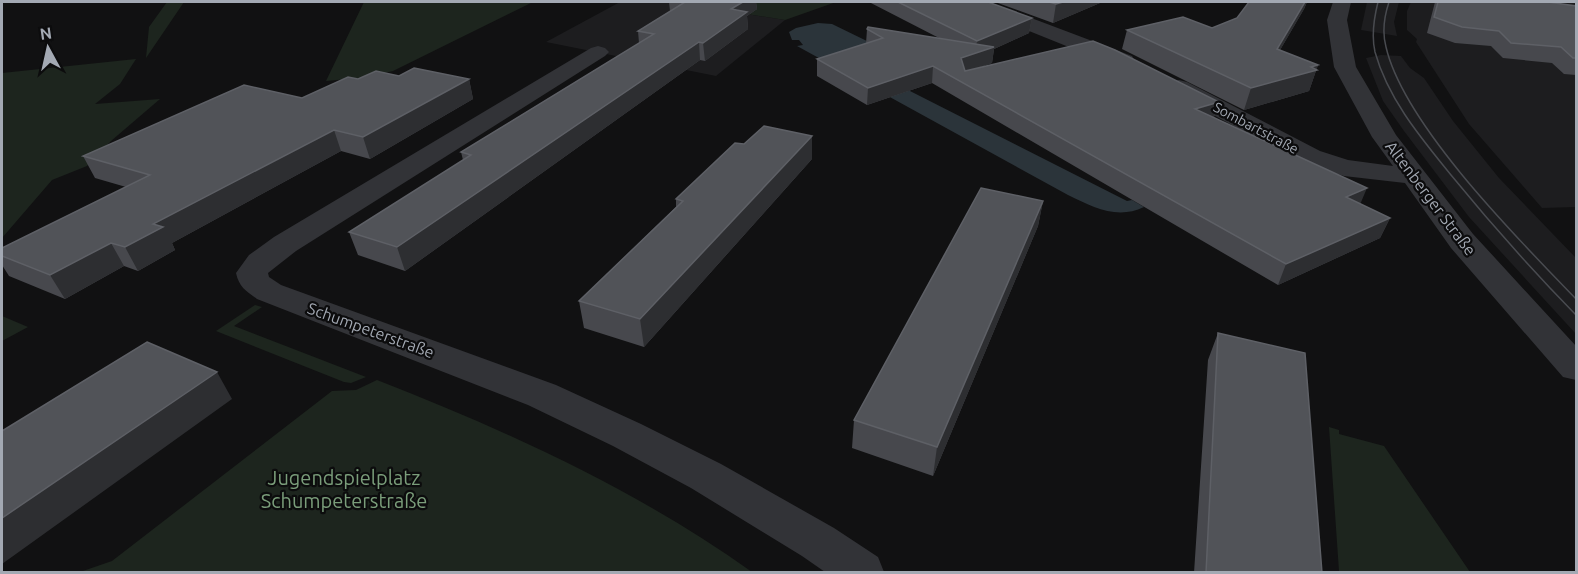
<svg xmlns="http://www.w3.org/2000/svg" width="1578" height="574" font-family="Ubuntu,sans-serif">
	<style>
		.built { fill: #1d1d1f }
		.green { fill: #1d251e }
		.water { fill: #2b343a }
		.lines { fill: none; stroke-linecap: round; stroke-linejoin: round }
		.minor { fill: #323337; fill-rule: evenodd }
		.tram { stroke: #494b50; stroke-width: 1.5 }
		.wall { fill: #47484d }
		.shaded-wall { fill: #2d2e31 }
		.building { fill: #515358; stroke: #5e6066; stroke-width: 1.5 }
		.labels { text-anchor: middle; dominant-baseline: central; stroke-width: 4.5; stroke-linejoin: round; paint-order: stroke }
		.far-street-label { font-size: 14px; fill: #a3a9b3; stroke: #0c0c0d }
		.street-label { font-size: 16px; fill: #a3a9b3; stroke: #0c0c0d }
		.near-park-label { font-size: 20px; fill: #7a9d7a; stroke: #0c0c0d }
	</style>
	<rect width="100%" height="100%" fill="#111112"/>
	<!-- built -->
	<path class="built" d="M620 2H671L785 20 716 76 546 42Z
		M1367 2H1399L1394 22 1397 36 1361 30Z
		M1411 2H1576V207L1542 208 1469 124 1416 42 1417 39 1407 30V11Z
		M1381 55 1401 56 1410 68 1424 78 1453 121 1499 178 1576 258V334L1469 217 1404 131 1383 101 1366 58Z"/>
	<!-- green -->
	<path class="green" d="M167 2H184L146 58 149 27Z
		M364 2H533L393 71 368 77 326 81Z
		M671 2H836L785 20Z
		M136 59 120 84 95 104 160 99 111 141 87 166 52 180 2 238V73Z
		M255 305 262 307 234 326 366 377 351 383 344 382 216 331Z
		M2 316 28 327 2 341Z
		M377 380C508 431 637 490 752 572H80L112 561 332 391 356 390Z
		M1329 427 1339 430V434L1384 446 1470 572 1339 571Z"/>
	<!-- water -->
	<path class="water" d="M818 23 832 24 871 43 837 54 1127 201 1132 200 1144 207C1117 220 1093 207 1068 195L797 46 803 45 799 40H792L789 32 796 28Z"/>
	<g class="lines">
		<!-- minor -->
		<path class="minor" d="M965 2H989L1132 56 1135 61 1132 66 1124 67 1116 66 967 6Z
			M1333 2H1351L1347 20 1356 67 1396 135 1473 234 1576 346V380L1563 377 1451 248 1405 183 1344 176 1302 163 1171 92 1168 87 1171 82 1179 80 1187 82 1320 151 1348 160 1393 166 1372 137 1334 67 1327 20Z
			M598 46 605 48 609 52 605 56 296 251 268 273 269 277 281 285 556 385 641 424 721 464 834 528 878 557 884 572H825L802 556 691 488 613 446 528 405 257 299C246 291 239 287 236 273L249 255 274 237 591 48Z"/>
		<!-- tram -->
		<path class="tram" d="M1378 2C1374 18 1371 35 1375 52 1388 99 1421 138 1451 175 1491 224 1532 270 1576 315
			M1389 2C1384 17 1382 32 1386 47 1404 125 1520 241 1576 299"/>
	</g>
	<!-- wall -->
	<path class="wall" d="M669 2H756L757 9 747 16 748 29 705 61 700 60 405 271 358 255 349 232 463 160 461 152 639 43 638 31 670 11Z
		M869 2H988L1032 18 1029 33 994 49 992 63 971 70 1219 102 1214 117 1360 204 1390 218 1380 238 1278 285 932 83 867 105 817 76V59L866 44 867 29 939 38Z
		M995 2H1101L1100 3 1053 23Z
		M1249 2H1307L1304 9 1280 50 1318 65 1309 91 1244 110 1122 49 1127 30 1212 28 1237 18Z
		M1435 2H1548L1576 6V75L1564 74 1552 63 1503 58 1491 46 1455 43 1427 33Z
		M399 76 469 79 473 99 370 159 341 151 172 243 175 250 138 271 124 266 65 299 9 276 2 265V248L126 187 95 178 83 156 302 98 358 79Z
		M812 159 644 347 584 328 579 301 676 207V199Z
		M1043 201 1038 226 933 476 852 448 854 420Z
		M1218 333 1322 573H1194L1208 360Z"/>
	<!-- shaded-wall -->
	<path class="shaded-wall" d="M743 2H756L757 9 747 16 748 29 705 61 703 43 731 9Z
		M1063 2H1101L1100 3 1053 23 1056 4Z
		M1305 2H1307L1304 9 1269 69 1277 49Z
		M1032 18 1029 33 994 49 992 63 959 74 961 58 975 53 977 41Z
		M699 42 700 60 405 271 397 247Z
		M1318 65 1309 91 1244 110 1251 88Z
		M933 66 932 83 867 105 868 88Z
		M469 79 473 99 370 159 363 137Z
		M1219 102 1213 119 1195 109Z
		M334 130 341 151 172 243 175 250 138 271 125 247 153 224Z
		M812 136V159L644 347 640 319Z
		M1367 188 1359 207 1346 197Z
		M1043 201 1038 226 933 476 937 447Z
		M1390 218 1380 238 1278 285 1286 264Z
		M111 243 124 266 65 299 50 275Z
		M217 372 232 399 2 564V518Z"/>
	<!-- building -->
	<path class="building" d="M685 2H743L731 9 747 12 703 43 699 42 397 247 349 232 471 155 461 152 654 34 638 31Z
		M898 2H988L1032 18 977 41Z
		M1049 2H1063L1056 4Z
		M1249 2H1305L1277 49 1318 65 1311 67 1317 70 1251 88 1127 30 1183 17 1212 28 1237 18Z
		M1438 2H1548L1576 6V58H1573L1561 47 1511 43 1499 31 1462 27 1434 17Z
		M868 27 994 47 961 58 965 71 1093 41 1115 50 1219 102 1195 109 1367 188 1346 197 1390 218 1286 264 933 66 868 88 817 59 883 38 867 29Z
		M414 68 469 79 363 137 334 130 153 224 163 227 125 247 111 243 50 275 2 256V248L150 175 83 156 244 85 302 98 348 77 358 79 376 71 399 76Z
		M764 126 812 136 640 319 579 301 683 201 676 199 735 143 744 144Z
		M981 188 1043 201 937 447 854 420Z
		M1218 333 1305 353 1322 573H1206Z
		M147 342 217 372 2 518V431Z"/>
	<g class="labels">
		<!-- far-street labels -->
		<g class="far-street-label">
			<text transform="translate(1256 128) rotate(28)">Sombartstraße</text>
		</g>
		<!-- street labels -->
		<g class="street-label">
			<text transform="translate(1431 198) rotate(53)">Altenberger Straße</text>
			<text transform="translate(371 330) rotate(20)">Schumpeterstraße</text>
		</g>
		<!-- near-park labels -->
		<g class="near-park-label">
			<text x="344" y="477">Jugendspielplatz<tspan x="344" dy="23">Schumpeterstraße</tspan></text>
		</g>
	</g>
	<!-- border -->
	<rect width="1578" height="574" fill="none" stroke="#a3a9b3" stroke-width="6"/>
	<!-- north arrow -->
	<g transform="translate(48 48) rotate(352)" stroke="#0c0c0d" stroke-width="4.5" paint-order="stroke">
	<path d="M0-4.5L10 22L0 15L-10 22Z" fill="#a3a9b3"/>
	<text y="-9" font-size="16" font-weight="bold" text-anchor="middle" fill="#a3a9b3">N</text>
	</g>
</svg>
